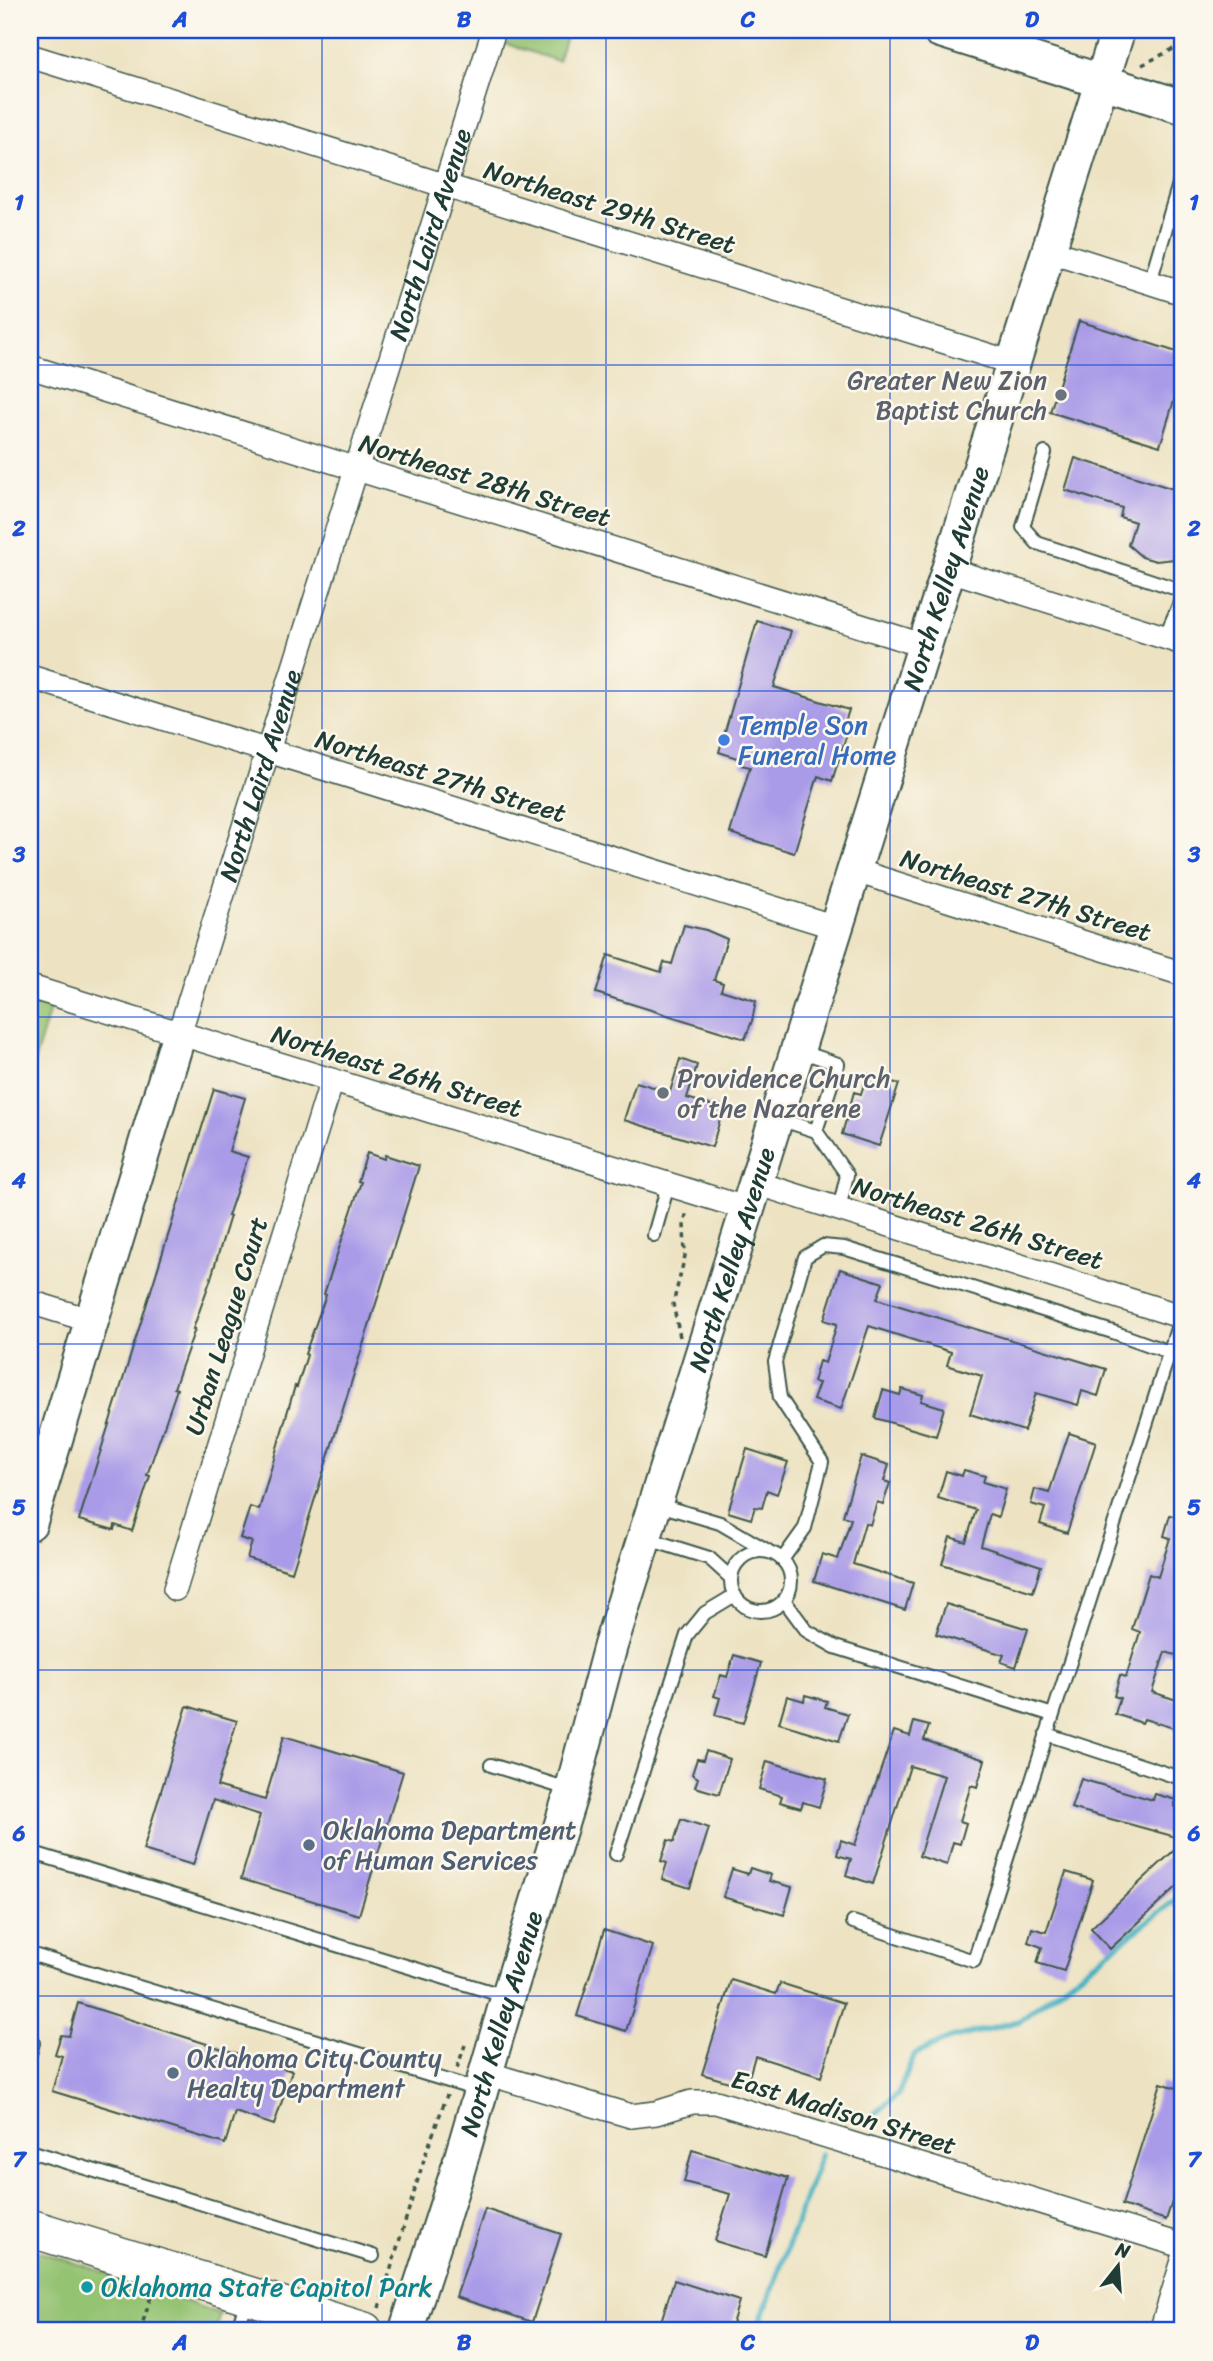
<svg xmlns="http://www.w3.org/2000/svg" width="1213" height="2361" font-family="Sriracha,sans-serif">
	<style>
		.green { fill: #94c372; stroke: #5a8053; stroke-width: 2 }
		.lines { fill: none; stroke-linecap: round; stroke-linejoin: round }
		.stream { stroke: #44b1c1; stroke-width: 6 }
		.building { fill: #aa9be8 }
		.lane-casing { stroke: #3e5649; stroke-width: 16 }
		.street-casing { stroke: #3e5649; stroke-width: 26 }
		.secondary-casing { stroke: #3e5649; stroke-width: 37 }
		.primary-casing { stroke: #3e5649; stroke-width: 40 }
		.path { stroke: #3e5649; stroke-width: 3.5; stroke-dasharray: 5 5; stroke-linecap: butt }
		.lane { stroke: #fff; stroke-width: 12 }
		.street { stroke: #fff; stroke-width: 23 }
		.secondary { stroke: #fff; stroke-width: 33 }
		.primary { stroke: #fff; stroke-width: 37 }
		.grid { fill: none; stroke: #1d4ed8; stroke-width: 2; stroke-opacity: 0.55 }
		.worship-dot { fill: #6b7280; stroke: #fbf7ec; stroke-width: 2.5 }
		.shop-dot { fill: #3f7fe0; stroke: #fbf7ec; stroke-width: 2.5 }
		.service-dot { fill: #5c6f8a; stroke: #fbf7ec; stroke-width: 2.5 }
		.culture-dot { fill: #0f9aa8; stroke: #fbf7ec; stroke-width: 2.5 }
		.labels { text-anchor: middle; dominant-baseline: central; stroke-width: 5; stroke-linejoin: round; paint-order: stroke }
		.street-label { font-size: 26px; fill: #1f3d34; stroke: #fbf7ec }
		.worship-label { font-size: 26px; fill: #5b616d; stroke: #fbf7ec; text-anchor: end }
		.shop-label { font-size: 26px; fill: #366cbe; stroke: #fbf7ec; text-anchor: start }
		.service-label { font-size: 26px; fill: #4e5e75; stroke: #fbf7ec; text-anchor: start }
		.culture-label { font-size: 26px; fill: #0d838f; stroke: #fbf7ec; text-anchor: start }
		.neatline { fill: none; stroke: #1d4ed8; stroke-width: 2.5 }
		.grid-label { font-size: 23px; text-anchor: middle; font-weight: bold; fill: #1d4ed8 }
	</style>
	<rect width="100%" height="100%" fill="#fbf7ec"/>
	<filter id="ink" filterUnits="userSpaceOnUse"><feTurbulence type="fractalNoise" baseFrequency=".0143" numOctaves="2"/><feDisplacementMap in="SourceGraphic" scale="14" xChannelSelector="R" yChannelSelector="G"/><feConvolveMatrix kernelMatrix="1 2 1 2 8 2 1 2 1" color-interpolation-filters="sRGB"/></filter>
	<filter id="wash" filterUnits="userSpaceOnUse"><feTurbulence type="fractalNoise" baseFrequency=".00686" numOctaves="4" result="noise"/><feDisplacementMap in="SourceGraphic" scale="28" xChannelSelector="R" yChannelSelector="G"/><feGaussianBlur stdDeviation="1.57" result="paint"/><feColorMatrix in="noise" values="0 0 0 0 0 0 0 0 0 0 0 0 0 0 0 0 0 1.4 0 .05"/><feComposite in="paint" operator="in"/></filter>
	<g filter="url(#wash)">
		<rect width="100%" height="100%" fill="#ede3c3"/>
		<!-- green -->
		<path class="green" d="M507 30H568L558 61 503 43Z
			M30 1000 51 1006 30 1076Z
			M30 2249 111 2274 220 2314 215 2331H30Z"/>
		<g class="lines">
			<!-- stream -->
			<path class="stream" d="M867 2121 898 2094 915 2054 949 2039 1019 2021 1183 1894
				M757 2331 821 2155"/>
		</g>
		<g id="blocks">
			<!-- building -->
			<path class="building" d="M1079 321 1183 354V371L1160 446 1050 412Z
				M1075 458 1183 492V518L1175 545 1178 546 1174 559 1156 561 1142 557 1128 545 1135 522 1120 517 1122 508 1065 490Z
				M757 621 791 631 774 687 849 710 844 725 849 727 832 781 818 776 794 853 730 833 750 767 741 765 743 760 719 752Z
				M684 925 706 930 727 939 714 980 723 983 721 990 756 1001 752 1021 745 1039 596 993 608 955 661 972 664 962 672 964Z
				M680 1059 697 1065 687 1098 723 1109 712 1147 624 1120 636 1082 670 1092Z
				M867 1074 899 1084 879 1146 842 1134 854 1092 861 1094Z
				M214 1089 245 1098 229 1151 248 1157 228 1216H230L210 1281 193 1329H195L174 1388 177 1389 147 1475 150 1476 132 1531 115 1525 114 1530 79 1520Z
				M367 1153 384 1159 385 1155 419 1166 292 1572 247 1558 252 1542 240 1538 250 1507 259 1510 295 1386 297 1387 307 1355 305 1354 326 1295 324 1294 361 1182 358 1181Z
				M840 1269 883 1283 877 1299 1106 1369 1098 1396 1082 1391 1078 1405 1036 1393 1024 1431 970 1414 982 1376 947 1365 951 1352 869 1326 841 1409 813 1400 819 1383 813 1382 819 1361 825 1363 837 1324 824 1320Z
				M902 1389 923 1395 921 1401 944 1408 936 1436 875 1418 883 1390 900 1395Z
				M1069 1433 1096 1442 1067 1533 1040 1524 1045 1508 1031 1504 1035 1489 1049 1493Z
				M747 1449 788 1462 777 1494 767 1490 762 1508 755 1507 751 1519 728 1512Z
				M861 1456 889 1465 884 1481 890 1483 883 1504 877 1502 870 1525 865 1523 853 1564 913 1583 905 1610 814 1581 822 1554 838 1559 851 1519 843 1516Z
				M964 1470 985 1476 983 1482 1006 1489 998 1517 990 1514 981 1546 1041 1566 1033 1592 942 1564 950 1537 966 1542 976 1510 938 1498 946 1471 962 1476Z
				M1179 1506H1183V1657L1165 1652 1152 1692 1183 1702V1731L1144 1719 1142 1723 1115 1714 1120 1698 1114 1696 1120 1675 1126 1677 1140 1632 1132 1629 1149 1574 1158 1577 1170 1538 1164 1536 1170 1515 1176 1517Z
				M946 1604 1028 1629 1016 1667 1001 1662 1004 1655 936 1634Z
				M734 1655 761 1663 743 1723 715 1715 720 1698 714 1696 721 1675 727 1677Z
				M805 1695 827 1701 825 1707 848 1714 839 1741 779 1723 787 1696 804 1701Z
				M187 1706 237 1721 217 1786 265 1800 284 1736 403 1772 359 1915 241 1879 260 1815 213 1800 193 1865 143 1850Z
				M914 1722 929 1726 924 1740 985 1760 977 1787 971 1785 960 1821 966 1823 960 1844 953 1842 947 1865 919 1856 944 1776 910 1766 873 1884 846 1875 851 1859 837 1855 841 1840 855 1845 894 1731 910 1736Z
				M706 1751 730 1759 719 1794 695 1787 698 1778 692 1774 697 1759 703 1760Z
				M767 1761 827 1779 819 1807 803 1802 801 1808 780 1802 782 1796 759 1789Z
				M1081 1779 1153 1800 1155 1794 1176 1800 1174 1806 1183 1809V1839L1071 1808Z
				M681 1819 709 1828 690 1888 662 1879 667 1863 661 1861 668 1840 674 1842Z
				M1183 1842V1881L1110 1949 1091 1928Z
				M750 1868 771 1875 769 1881 792 1887 784 1915 723 1897 732 1869 748 1874Z
				M1066 1872 1093 1880 1064 1971 1037 1963 1042 1947 1028 1942 1032 1928 1046 1932Z
				M604 1930 653 1946 626 2031 577 2016Z
				M731 1980 776 1994 780 1983 844 2003 821 2077 755 2056 746 2087 702 2074Z
				M78 2003 292 2071 274 2125 235 2112 225 2144 52 2091 62 2056 55 2054 61 2035 69 2036Z
				M1161 2083 1183 2090V2167L1166 2220 1122 2205Z
				M692 2150 788 2178 765 2256 715 2241 730 2194 684 2182Z
				M485 2209 561 2234 532 2322 456 2297Z
				M674 2280 739 2301 730 2331H658Z"/>
		</g>
	</g>
	<g filter="url(#ink)">
		<use href="#blocks" fill-opacity="0" stroke="#3e5649" stroke-width="2"/>
		<g class="lines">
			<defs>
				<path id="lane" d="M1150 282 1183 170
					M1045 453 1023 527 1037 543 1183 591
					M1165 637 1183 596
					M779 1119 816 1131 838 1064 797 1050
					M816 1131 847 1175 839 1209
					M654 1235 668 1185
					M656 1504 720 1523 768 1551
					M645 1538 709 1558 731 1578
					M731 1581a30 30 0 1 1 60 0a30 30 0 1 1-60 0Z
					M782 1560 805 1528 822 1462 780 1398 775 1362 805 1257 823 1246 844 1248 1116 1333 1183 1357
					M784 1600 807 1631 835 1647 1053 1715
					M1046 1734 1183 1779
					M491 1765 571 1790
					M30 1852 508 1997
					M616 1854 687 1635 705 1613 735 1595
					M853 1922 974 1961 1181 1316
					M30 1954 478 2090
					M30 2054 33 2043
					M30 2151 373 2256
					M237 2331 247 2300"/>
				<g id="street">
					<path d="M30 56 1013 363"/>
					<path d="M1048 250 1183 293"/>
					<path d="M30 367 925 646"/>
					<path d="M947 569 1183 643"/>
					<path d="M30 677 835 927"/>
					<path d="M853 870 1183 974"/>
					<path d="M30 987 748 1209"/>
					<path id="s1" d="M179 1034 494 30"/>
					<path d="M756 1183 1183 1317"/>
					<path d="M30 1302 92 1321"/>
					<path d="M175 1589 332 1080"/>
					<path d="M486 2073 631 2116 656 2113 692 2102H716L1183 2246"/>
					<path d="M1161 2331 1183 2261"/>
				</g>
				<g id="secondary">
					<path d="M939 30 1183 107"/>
					<path d="M30 1523 179 1034"/>
					<path id="s2" d="M406 2331 456 2176 508 1997 572 1790 610 1647 1118 30"/>
				</g>
				<path id="primary" d="M30 2228 364 2331"/>
			</defs>
			<!-- lane casing -->
			<use href="#lane" class="lane-casing"/>
			<!-- street casing -->
			<use href="#street" class="street-casing"/>
			<!-- secondary casing -->
			<use href="#secondary" class="secondary-casing"/>
			<!-- primary casing -->
			<use href="#primary" class="primary-casing"/>
			<!-- path -->
			<path class="path" d="M1142 65 1183 44
				M680 1337 673 1304 685 1256 684 1224 687 1211
				M457 2068 465 2045
				M379 2308 425 2156 447 2095
				M140 2331 152 2293"/>
			<!-- lane -->
			<use href="#lane" class="lane"/>
			<!-- street -->
			<use href="#street" class="street"/>
			<!-- secondary -->
			<use href="#secondary" class="secondary"/>
			<!-- primary -->
			<use href="#primary" class="primary"/>
		</g>
	</g>
	<!-- grid -->
	<path class="grid" d="M322 30V2331M606 30V2331M890 30V2331M30 365H1183M30 691H1183M30 1017H1183M30 1344H1183M30 1670H1183M30 1996H1183"/>
	<!-- markers -->
	<g class="worship-dot">
		<circle cx="1061" cy="395" r="7"/>
		<circle cx="663" cy="1093" r="7"/>
	</g>
	<circle class="shop-dot" cx="724" cy="740" r="7"/>
	<g class="service-dot">
		<circle cx="309" cy="1845" r="7"/>
		<circle cx="173" cy="2073" r="7"/>
	</g>
	<circle class="culture-dot" cx="87" cy="2287" r="7"/>
	<g class="labels">
		<!-- street labels -->
		<g class="street-label">
			<text transform="translate(610 207) rotate(17)">Northeast 29th Street</text>
			<text stroke="none"><textPath href="#s1" startOffset="838">North Laird Avenue</textPath></text>
			<text transform="translate(485 480) rotate(17)">Northeast 28th Street</text>
			<text stroke="none"><textPath href="#s2" startOffset="1834">North Kelley Avenue</textPath></text>
			<text stroke="none"><textPath href="#s1" startOffset="271">North Laird Avenue</textPath></text>
			<text transform="translate(441 776) rotate(17)">Northeast 27th Street</text>
			<text transform="translate(1026 895) rotate(17)">Northeast 27th Street</text>
			<text transform="translate(397 1071) rotate(17)">Northeast 26th Street</text>
			<text transform="translate(978 1223) rotate(17)">Northeast 26th Street</text>
			<text stroke="none"><textPath href="#s2" startOffset="1120">North Kelley Avenue</textPath></text>
			<text transform="translate(226 1326) rotate(-73)">Urban League Court</text>
			<text stroke="none"><textPath href="#s2" startOffset="322">North Kelley Avenue</textPath></text>
			<text transform="translate(844 2112) rotate(17)">East Madison Street</text>
		</g>
		<!-- worship labels -->
		<g class="worship-label">
			<text x="1047" y="380">Greater New Zion<tspan x="1047" dy="30">Baptist Church</tspan></text>
			<text x="677" y="1078" text-anchor="start">Providence Church<tspan x="677" dy="30">of the Nazarene</tspan></text>
		</g>
		<!-- shop labels -->
		<g class="shop-label">
			<text x="738" y="725">Temple Son<tspan x="738" dy="30">Funeral Home</tspan></text>
		</g>
		<!-- service labels -->
		<g class="service-label">
			<text x="323" y="1830">Oklahoma Department<tspan x="323" dy="30">of Human Services</tspan></text>
			<text x="187" y="2058">Oklahoma City County<tspan x="187" dy="30">Healty Department</tspan></text>
		</g>
		<!-- culture labels -->
		<g class="culture-label">
			<text x="101" y="2287">Oklahoma State Capitol Park</text>
		</g>
	</g>
	<!-- margin -->
	<rect width="1213" height="2361" fill="none" stroke="#fbf7ec" stroke-width="77"/>
	<!-- north arrow -->
	<g transform="translate(1118 2266) rotate(17)" stroke="#fbf7ec" stroke-width="5" paint-order="stroke">
	<path d="M0-5L12 26L0 18L-12 26Z" fill="#1f3d34"/>
	<text y="-10" font-size="19" font-weight="bold" text-anchor="middle" fill="#1f3d34">N</text>
	</g>
	<rect x="38" y="38" width="1136" height="2284" class="neatline"/>
	<g class="grid-label">
		<text x="180" y="27">A</text>
		<text x="464" y="27">B</text>
		<text x="748" y="27">C</text>
		<text x="1032" y="27">D</text>
		<text x="19" y="210">1</text>
		<text x="1194" y="210">1</text>
		<text x="19" y="536">2</text>
		<text x="1194" y="536">2</text>
		<text x="19" y="862">3</text>
		<text x="1194" y="862">3</text>
		<text x="19" y="1188">4</text>
		<text x="1194" y="1188">4</text>
		<text x="19" y="1515">5</text>
		<text x="1194" y="1515">5</text>
		<text x="19" y="1841">6</text>
		<text x="1194" y="1841">6</text>
		<text x="19" y="2167">7</text>
		<text x="1194" y="2167">7</text>
		<text x="180" y="2350">A</text>
		<text x="464" y="2350">B</text>
		<text x="748" y="2350">C</text>
		<text x="1032" y="2350">D</text>
	</g>
</svg>
